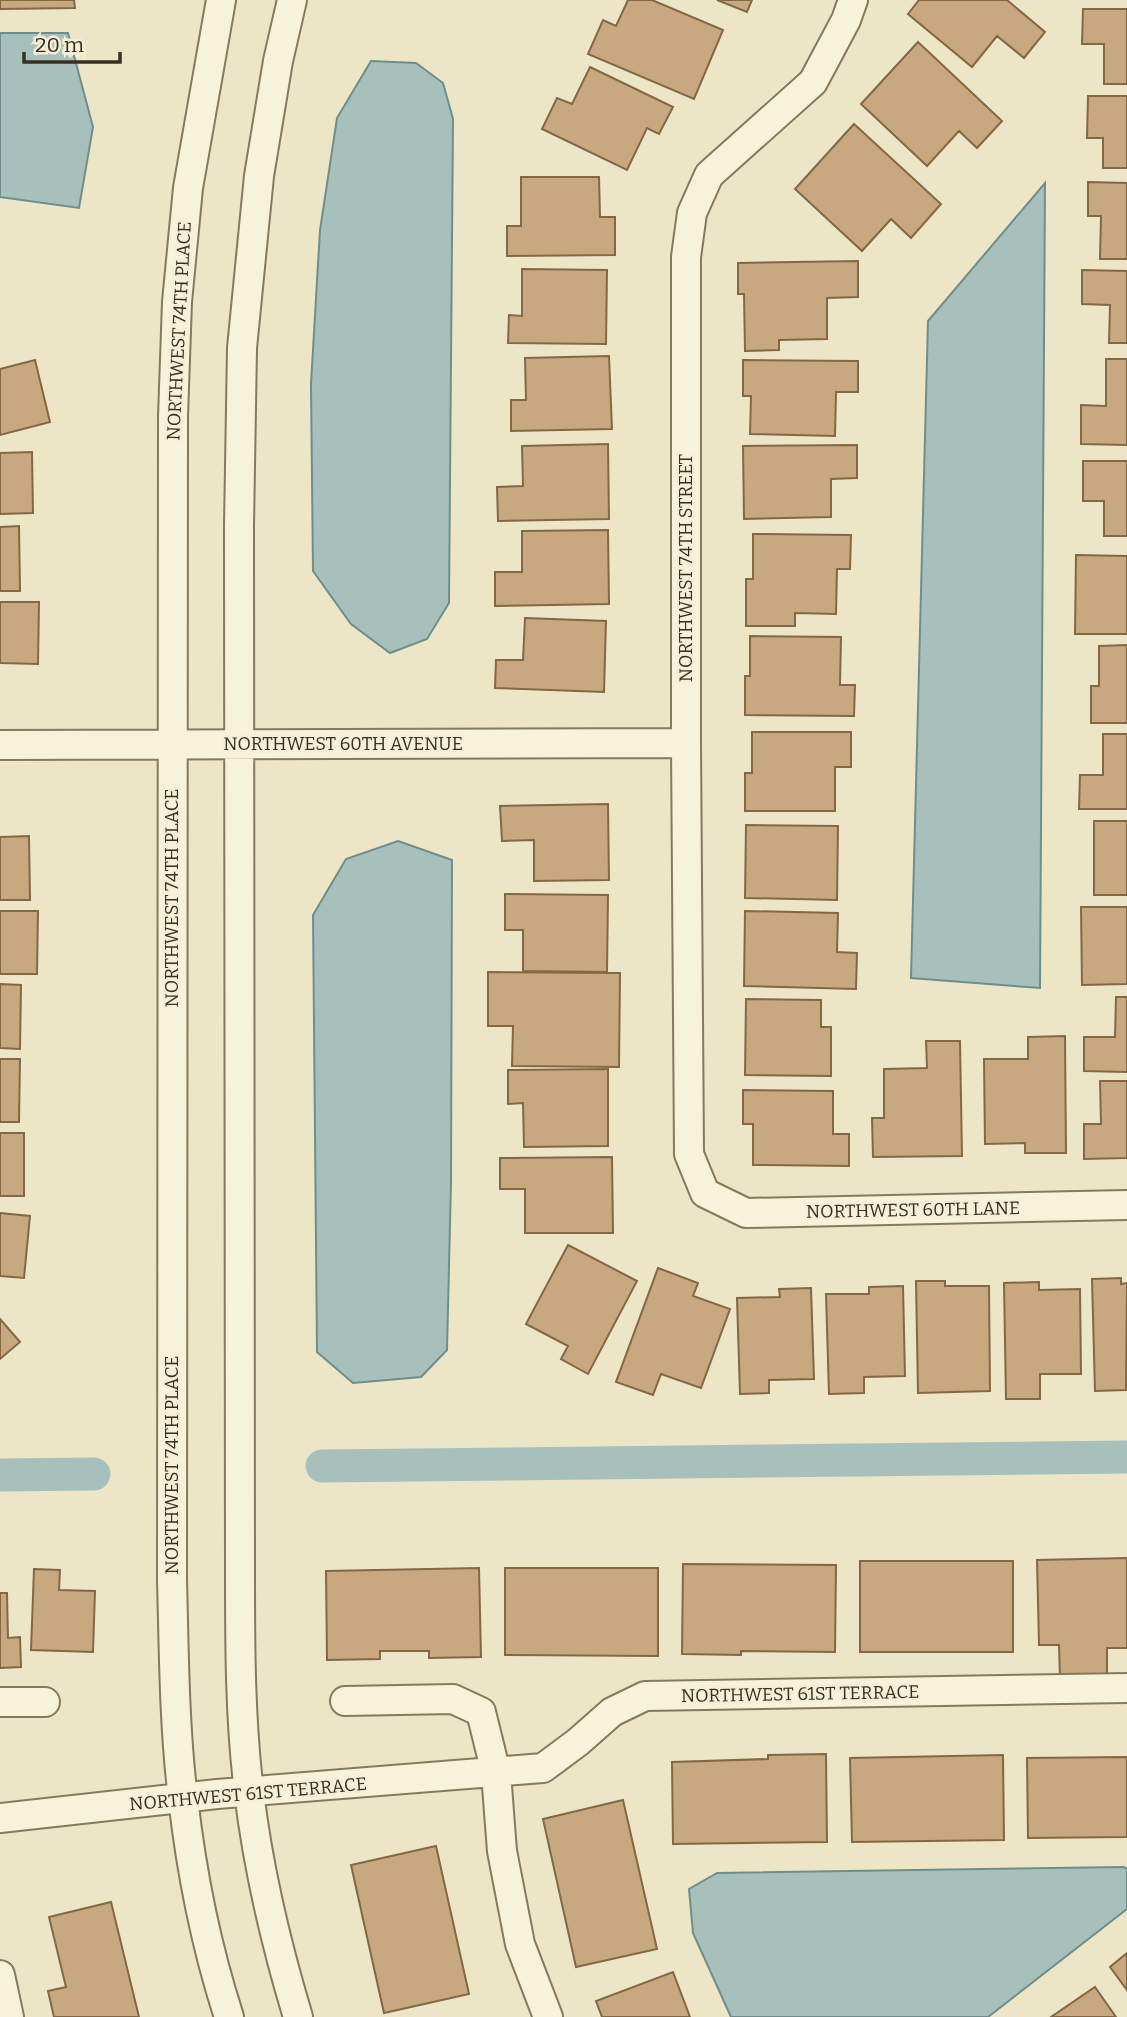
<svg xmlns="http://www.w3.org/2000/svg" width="1127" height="2017" font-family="Bitter,serif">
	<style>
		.water { fill: #a8c0bc; stroke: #6f8e8b; stroke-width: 2 }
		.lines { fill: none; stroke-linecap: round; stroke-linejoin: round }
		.canal { stroke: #a8c0bc; stroke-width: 33 }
		.building { fill: #c7a87f; stroke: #846745; stroke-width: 2 }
		.street-casing { stroke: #86795d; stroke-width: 32 }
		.street { stroke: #f7f2da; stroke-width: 28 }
		.labels { text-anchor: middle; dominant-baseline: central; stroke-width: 5; stroke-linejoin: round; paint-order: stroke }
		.street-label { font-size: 18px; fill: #382f20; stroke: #f4efd6 }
	</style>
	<rect width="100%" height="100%" fill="#ece6c7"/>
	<!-- water -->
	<path class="water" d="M0 33H68L93 127 79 208 0 197Z
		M371 61 416 63 443 83 453 119 449 603 427 639 390 653 351 624 313 571 311 384 320 230 337 118Z
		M1045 183 1040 988 911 978 928 321Z
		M398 841 452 860 451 1182 447 1350 421 1377 353 1383 317 1352 313 915 346 859Z
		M1124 1867 1127 1869V1909L988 2017H731L693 1933 689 1889 717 1873Z"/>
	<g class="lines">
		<!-- canal -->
		<path class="canal" d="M322 1466 1127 1457
			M0 1475 94 1474"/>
	</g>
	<!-- building -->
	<path class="building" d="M0 0H74L75 8 0 9Z
		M628 0H652L723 30 694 99 588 54 603 20 616 26Z
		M717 0H752L747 12Z
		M919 0H1007L1045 32 1024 58 997 36 972 67 908 14Z
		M1083 9H1127V84H1104V44H1082Z
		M918 42 1002 121 977 148 959 131 927 166 861 104Z
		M590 67 673 107 659 134 647 128 627 170 542 129 557 98 572 104Z
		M1088 96H1127V168H1103V138H1087Z
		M854 124 941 204 911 238 891 219 862 251 795 189Z
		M521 177H599L600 217H615V255L507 256V226H521Z
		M1088 182 1127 183V259H1100L1101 216H1088Z
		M858 261V297L827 298V339L779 340V350L745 351 744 294H738V263Z
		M522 269 607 270 606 344 508 343 509 315 522 316Z
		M1082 270 1127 271V343H1109L1110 305 1082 304Z
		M609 356 612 429 511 431V400H526L525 358Z
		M1106 359H1127V445L1081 444V405L1106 406Z
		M35 360 50 422 0 435V369Z
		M743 360 858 361V392H836L835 436 750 434 751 396H743Z
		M608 444 609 519 498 521 497 487 523 486 522 446Z
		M857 445V478L831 479V517L744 519 743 446Z
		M32 452 33 513 0 514V453Z
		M1083 461H1127V536H1104V501H1083Z
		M19 526 20 591H0V527Z
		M608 530 609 604 495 606V572H522V531Z
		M753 534 851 535 850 569H837L836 614 795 613V626H746V579H753Z
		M1076 555 1127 556V634H1075Z
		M0 602H39L38 664 0 663Z
		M525 618 606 621 604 692 495 688 496 660H523Z
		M750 636 841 637 840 685H855L854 716 745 715V676H750Z
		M1127 645V723H1091V686H1099V646Z
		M752 732H851V767H835V811H745V773H752Z
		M1103 734H1127V809H1079L1080 775H1103Z
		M608 804 609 880 534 881V840L502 841 500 806Z
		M1094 821H1127V895H1094Z
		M746 825 838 826 837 900 745 898Z
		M29 836 30 900H0V837Z
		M505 894 608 895 607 972 523 971V930H505Z
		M1081 907H1127V984L1082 985Z
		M0 911H38L37 974H0Z
		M745 911 838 913 837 952 857 953 856 989 744 986Z
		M488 972 620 973 619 1067 512 1066 513 1026H488Z
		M0 984 21 985 20 1049 0 1048Z
		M1116 997H1127V1072L1084 1071V1037H1115Z
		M746 999 821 1000V1027H831V1076L745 1075Z
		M1065 1036 1066 1153H1025V1143L985 1144 984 1059H1028V1037Z
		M926 1041H960L962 1156 873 1157 872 1118H884V1069L927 1068Z
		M0 1059H20L19 1122H0Z
		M608 1069V1146L524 1147 523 1103 508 1104V1070Z
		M1100 1081H1127V1158L1084 1159V1124H1101Z
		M743 1090 833 1091V1134H849V1166L753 1165V1124H743Z
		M0 1133H24V1196H0Z
		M612 1157 613 1233H525V1189H500V1158Z
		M0 1213 30 1216 24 1278 0 1276Z
		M568 1245 637 1281 588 1374 561 1359 568 1346 526 1324Z
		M658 1268 698 1283 693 1296 730 1309 701 1388 661 1374 653 1395 616 1382Z
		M1121 1278V1284L1127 1283 1126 1390 1095 1391 1092 1279Z
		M916 1281H945V1286H989L990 1391 918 1393Z
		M1039 1282V1290L1080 1289 1081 1374H1040V1399H1006L1004 1283Z
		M903 1286 905 1376 864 1377V1393L829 1394 826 1294H869V1287Z
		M811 1288 814 1379 769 1380V1393L740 1394 737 1298 780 1297 779 1289Z
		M0 1319 20 1342 0 1359Z
		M1127 1558V1648H1107V1677L1060 1679 1059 1645H1039L1037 1560Z
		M860 1561H1013V1652H860Z
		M683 1564 836 1565 835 1652 741 1651V1655L682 1654Z
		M479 1568 481 1657 429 1658V1651H380V1659L327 1660 326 1571Z
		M505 1568H658V1656L505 1655Z
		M34 1569 60 1570 59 1590 95 1591 93 1652 31 1650Z
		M0 1593H7L8 1638 20 1637 21 1667 0 1668Z
		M826 1754 827 1842 673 1844 672 1762 768 1759V1755Z
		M1003 1755 1004 1840 852 1842 850 1758Z
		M1127 1757V1837L1028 1838 1027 1758Z
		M623 1800 657 1949 576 1967 543 1819Z
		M436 1846 469 1994 384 2013 351 1865Z
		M111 1902 139 2017H54L48 1991 66 1987 49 1917Z
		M1127 1953V1990L1110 1967Z
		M673 1972 690 2017H602L596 2001Z
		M1095 1987 1116 2017H1051Z"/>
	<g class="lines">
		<defs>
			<path id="street" d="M221 0 188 188 177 302 173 416 172 1580C174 1652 174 1726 183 1798 191 1869 207 1949 229 2017
				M292 0 278 61 259 176 242 348 239 526 240 1572C240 1645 240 1719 249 1792 258 1868 276 1944 298 2017
				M853 0 846 20 813 82 709 175 692 213 686 257V743L689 1154 705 1193 746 1213 1127 1205
				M0 745 686 743
				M345 1701 453 1699 481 1712 496 1773 502 1851 520 1944 548 2017
				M0 1702H45
				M0 1818 217 1794 543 1768 578 1742 612 1712 645 1696 1127 1688
				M0 1975 9 2017"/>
		</defs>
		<!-- street casing -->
		<use href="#street" class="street-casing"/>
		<!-- street -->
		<use href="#street" class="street"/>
	</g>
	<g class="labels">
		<!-- street labels -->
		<g class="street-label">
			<text transform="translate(179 331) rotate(-87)">NORTHWEST 74TH PLACE</text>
			<text transform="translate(686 568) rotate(-90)">NORTHWEST 74TH STREET</text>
			<text x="343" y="744">NORTHWEST 60TH AVENUE</text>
			<text transform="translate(172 898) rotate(-90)">NORTHWEST 74TH PLACE</text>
			<text transform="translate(913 1210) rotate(-1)">NORTHWEST 60TH LANE</text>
			<text transform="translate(172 1465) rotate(-90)">NORTHWEST 74TH PLACE</text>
			<text transform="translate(800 1694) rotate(-1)">NORTHWEST 61ST TERRACE</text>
			<text transform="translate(248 1794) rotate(-5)">NORTHWEST 61ST TERRACE</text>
		</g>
	</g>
	<!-- scale -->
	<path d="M24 52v10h96v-10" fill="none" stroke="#382f20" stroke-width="3.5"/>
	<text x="35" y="52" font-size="21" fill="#382f20" stroke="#f4efd6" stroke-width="5" paint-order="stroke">20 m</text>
</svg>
